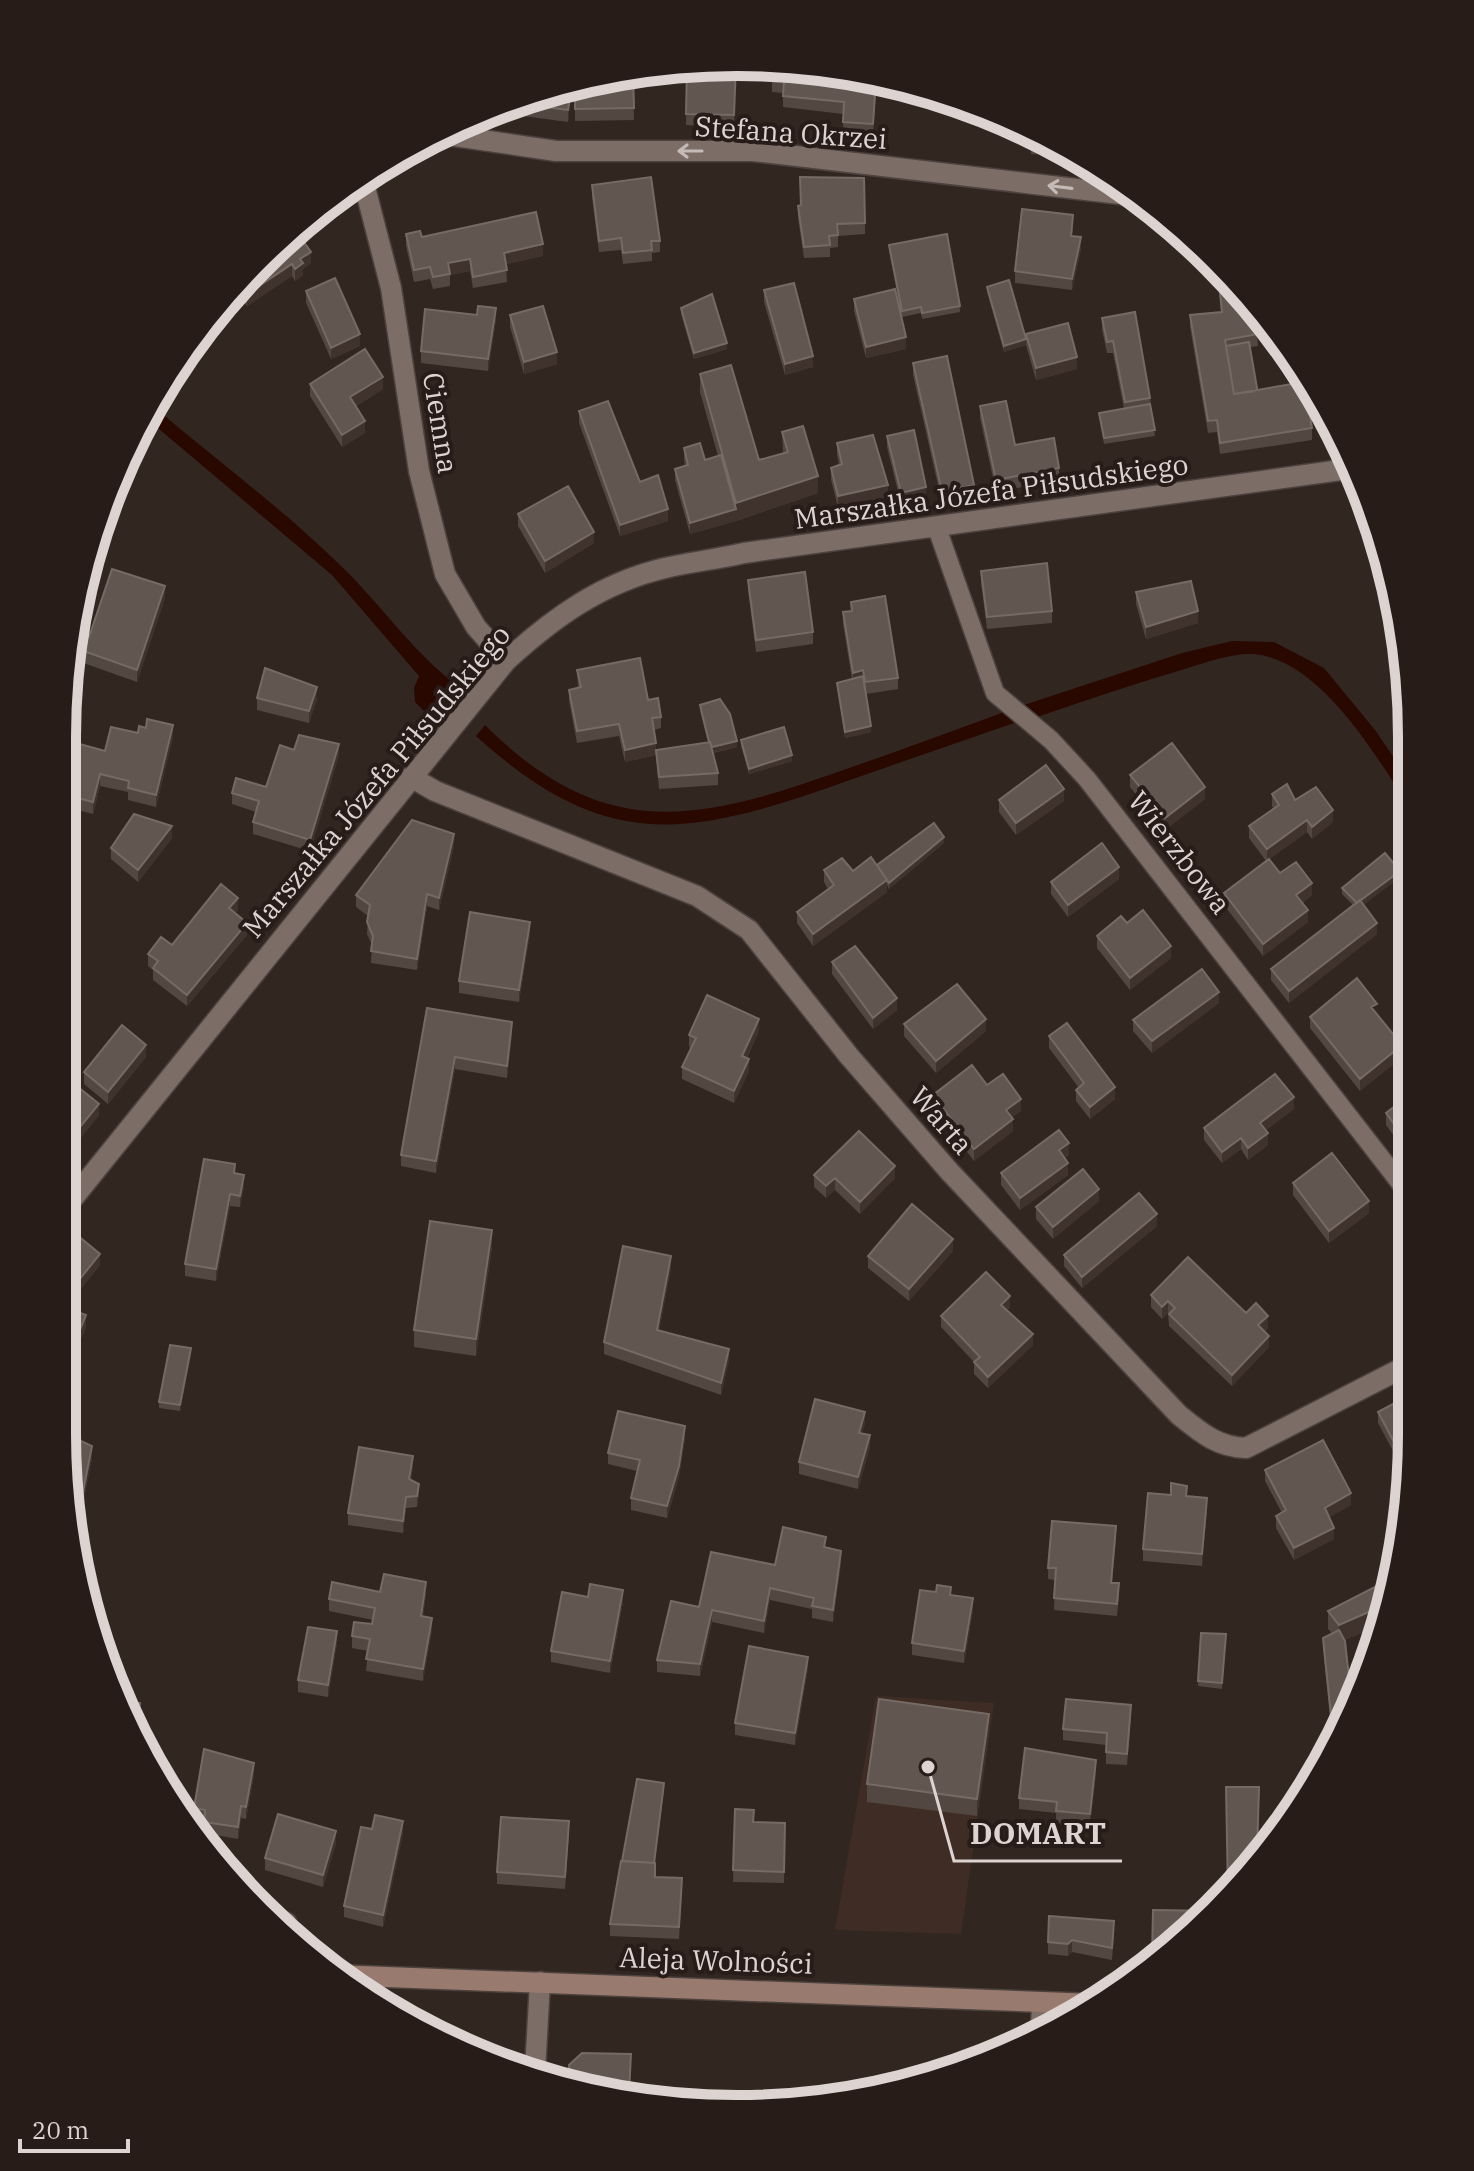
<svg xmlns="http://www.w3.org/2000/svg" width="1474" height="2171" font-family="'IBM Plex Serif',serif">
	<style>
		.built { fill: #3f2d25 }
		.water { fill: #290800 }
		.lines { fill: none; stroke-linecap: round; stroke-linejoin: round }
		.lane-casing { stroke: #4d423e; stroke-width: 21 }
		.street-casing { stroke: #4d423e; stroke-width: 23 }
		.secondary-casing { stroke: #4d423e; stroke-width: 23 }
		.lane { stroke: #7c6d67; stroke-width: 18 }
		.street { stroke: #7c6d67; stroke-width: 20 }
		.secondary { stroke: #997a6e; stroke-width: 20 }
		.wall { fill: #534741 }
		.shaded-wall { fill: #40332e }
		.building { fill: #625650; stroke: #756a64; stroke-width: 2 }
		.oneway { stroke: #c5bab6 }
		.labels { text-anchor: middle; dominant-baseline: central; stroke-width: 8; stroke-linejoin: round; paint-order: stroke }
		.street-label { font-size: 28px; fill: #ddd4d1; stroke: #281c18 }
		.rim { fill: none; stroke: #ddd4d1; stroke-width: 10 }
		.leader { fill: none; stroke: #ddd4d1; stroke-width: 3 }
		.callout-dot { fill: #ddd4d1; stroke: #281c18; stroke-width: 3 }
		.callout-label { font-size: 30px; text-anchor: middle; font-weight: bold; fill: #ddd4d1; stroke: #281c18; stroke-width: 8; stroke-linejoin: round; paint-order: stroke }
	</style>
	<rect width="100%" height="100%" fill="#322621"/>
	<!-- built -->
	<path class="built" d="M876 1696 994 1703 961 1934 835 1930Z"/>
	<!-- water -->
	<path class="water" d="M154 407C216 460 282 508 340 565 380 603 410 649 454 683L428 715 415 702 414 688 419 676 332 575 146 418Z
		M1232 641 1274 642 1324 668 1375 730 1412 784V812C1379 760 1321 659 1253 654 1232 653 1207 662 1188 668 1137 683 1087 700 1037 717L1024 705 1182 653Z
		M1004 712 1017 722C956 743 895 764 833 786 682 839 602 850 476 736L485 725C599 839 691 824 832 774 890 754 947 733 1004 712Z"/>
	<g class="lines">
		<defs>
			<path id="lane" d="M937 528 995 693 1051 740 1087 779 1412 1198
				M1365 1667 1366 1664
				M279 1920 287 1922"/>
			<path id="street" d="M441 134 556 151H753L1137 196
				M362 176 391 288 419 471 445 574 476 627 506 661
				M411 777 435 791 697 896 749 930 849 1056 949 1171 1179 1415C1200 1432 1217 1447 1246 1448L1412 1363
				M62 1212 506 661C553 618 601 583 665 568 691 562 718 559 744 553L1355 468
				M1041 2031 1042 2002
				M535 2071 540 1982"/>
			<path id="secondary" d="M335 1975 1094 2004"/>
		</defs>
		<!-- lane casing -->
		<use href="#lane" class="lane-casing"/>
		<!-- street casing -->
		<use href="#street" class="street-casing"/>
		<!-- secondary casing -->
		<use href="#secondary" class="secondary-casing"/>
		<!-- lane -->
		<use href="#lane" class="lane"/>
		<!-- street -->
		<use href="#street" class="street"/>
		<!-- secondary -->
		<use href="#secondary" class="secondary"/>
	</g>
	<!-- wall -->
	<path class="wall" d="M736 64 734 127 686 125 687 67Z
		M633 72 634 120 575 121V84Z
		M885 80 883 92 876 91 873 136 843 134V114L783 107V93L772 92V81Z
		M572 85 568 122 486 111Z
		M1032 133 1076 156 1031 154Z
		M592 185 660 241V252L652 253V261L623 264 621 250 599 252 592 197Z
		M801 205 865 223V234L838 236V247L830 248V257L804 258 798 218V206Z
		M1073 227 1072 236 1081 249 1072 290 1015 283V271Z
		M406 234 422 237 543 256 506 264 507 282 473 288 470 271 450 275V286L433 289 430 279 414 282 406 246Z
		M889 245 960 306V312L922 319 921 313 902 317 889 251Z
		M259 260 311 263 303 269V275L295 281 292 276 247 306 237 291Z
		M1216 261 1255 310 1258 346 1250 347 1257 391 1312 428V440L1220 454 1217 432 1208 433 1190 327V315L1221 312Z
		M987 287 1026 345 1004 352 987 292Z
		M764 290 813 367 785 375 764 302Z
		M306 291 360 346 331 359 306 303Z
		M854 299 906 349 866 358 854 311Z
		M681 308 727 349 694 359 681 314Z
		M510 315 557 364 524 374 510 327Z
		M1102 318 1150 398 1155 436 1104 444 1099 413 1124 409 1113 353H1107L1102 330Z
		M496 320 488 371 421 363V351Z
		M1026 334 1077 369 1036 380 1026 345Z
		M913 363 974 485V497L942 503 913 375Z
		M700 374 759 460 783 453 782 432 818 493 736 521 690 534 675 480V469L685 466 684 459V448L705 460 718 456 700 392Z
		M310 384 383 389 356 406 365 433 342 447 310 396Z
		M980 406 1015 445 1059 468V480L996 492 980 418Z
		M579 411 640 482 668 521 620 536 579 423Z
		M887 436 926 499 901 504 887 447Z
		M837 443 888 497 838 507 831 480V468L839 465 837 455Z
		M518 514 594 543 545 573 518 526Z
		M1379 538 1399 605V609L1383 612 1374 550V539Z
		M981 571 1052 611V623L987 629 981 583Z
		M748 580 813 632V644L756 652 748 591Z
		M1136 592 1198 623 1146 639 1136 604Z
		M165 598 137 682 72 659V647L89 637Z
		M851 602 898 678V689L866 694 871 732 845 738 837 683 852 679 843 624V612L851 611Z
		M577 670 648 700 661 717V728L654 730 656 750 708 742 700 711V705L737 747 713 753 718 773V785L659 789 656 755 625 762 619 736 577 743 569 701V690L578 688Z
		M257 698 317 699 309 723 257 710Z
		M138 733 173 737 156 807 128 800V792L100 786 93 814 62 806V739L105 751Z
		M741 740 792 761 749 774 741 746Z
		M294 750 339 755 310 851 253 834V822L256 812 232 804V793L266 787Z
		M1130 775 1205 799 1165 830 1130 787Z
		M1272 794 1295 800 1333 822 1312 839 1307 832 1269 859 1280 873 1312 895 1302 903 1308 922 1263 956 1224 905V893L1266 861 1249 838V826L1274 809 1272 806Z
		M999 800 1064 801 1016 835 999 812Z
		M172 838 138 882 111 859V848Z
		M944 843 889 889 887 885V892L813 946 797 923V912L828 889 824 882V870L853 871 877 866Z
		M454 846 439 910 427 906 417 970 371 963 372 945 367 934 368 916 356 907V895Z
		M1400 877 1363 905 1377 934 1289 1003 1271 980V969L1353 905 1342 894V888Z
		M1119 879 1068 917 1051 894V882Z
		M238 910 235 913 247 935 187 1006 153 980V970L148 966V954L172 945Z
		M1127 923 1171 958 1130 990 1097 948V936Z
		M530 933 519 1002 459 993V981Z
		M832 962 897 1010 873 1029 832 974Z
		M1219 1003 1152 1053 1133 1031V1020Z
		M427 1008 512 1034 507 1078 455 1069 436 1173 401 1166V1155Z
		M1377 1014 1402 1057 1360 1091 1310 1028V1017Z
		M904 1024 986 1031 936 1073 904 1036Z
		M759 1031 747 1058 749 1071 734 1103 682 1079V1067L691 1048 689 1047V1035Z
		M1049 1036 1115 1099 1090 1119 1076 1101V1090L1079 1088 1049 1048Z
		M146 1057 108 1104 84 1084V1072Z
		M987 1085 1021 1111 1012 1117 1013 1131 974 1161 933 1107V1095Z
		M1412 1093V1161L1386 1125V1113Z
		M1294 1109 1266 1130 1268 1145 1248 1160 1241 1149 1222 1163 1204 1140V1128Z
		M1069 1155 1065 1158 1068 1175 1020 1210 1001 1185V1173Z
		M235 1174 244 1187 240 1207 230 1206 216 1281 185 1276V1264Z
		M814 1175 895 1178 860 1214 835 1190 826 1198 814 1187Z
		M1293 1183 1369 1213 1329 1243 1293 1195Z
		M1099 1201 1053 1239 1036 1219V1207Z
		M1157 1226 1082 1288 1064 1266V1255Z
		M492 1247 476 1356 414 1347V1330Z
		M953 1251 909 1301 868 1268V1256Z
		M62 1254 100 1265 66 1307 86 1327 75 1353 62 1348Z
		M671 1268 659 1331 729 1360 721 1395 604 1354V1342Z
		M1151 1295 1246 1313 1268 1328 1265 1331 1269 1347 1232 1386 1169 1326 1168 1313 1162 1319 1151 1307Z
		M1010 1308 1007 1310 1033 1345 988 1388 974 1374V1362L941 1327V1316Z
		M191 1354 180 1411 159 1408V1402Z
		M1378 1412 1412 1434 1407 1490 1399 1476 1400 1464 1378 1423Z
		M865 1424 862 1433 870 1447 858 1489 799 1474V1462Z
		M685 1438 679 1477 667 1518 631 1510V1498L637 1471 608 1464V1453Z
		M65 1450 92 1458 81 1514 75 1512Z
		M413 1467 411 1480 419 1495 417 1507 406 1508 403 1533 348 1525V1513Z
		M1265 1470 1351 1505 1329 1517 1334 1539 1294 1560 1276 1528V1516L1282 1513 1265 1481Z
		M1187 1496 1207 1510 1202 1566 1143 1561V1549Z
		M1116 1538 1112 1583 1119 1595 1117 1616 1054 1610 1055 1580 1048 1579V1568Z
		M826 1548 841 1563 833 1622 812 1618V1609L770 1600 764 1633 712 1622 700 1676 657 1672V1660L699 1607 775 1565Z
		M1396 1576 1379 1626 1344 1640 1342 1733 1333 1746 1323 1650V1638L1332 1633 1328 1629V1611Z
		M380 1592 426 1594 423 1616 432 1630 423 1681 366 1671 368 1651 352 1648V1636L372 1624 373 1620 329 1611V1599Z
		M951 1595 973 1610 964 1663 912 1655V1643Z
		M588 1597 623 1602 610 1673 551 1662V1651Z
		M1201 1633 1226 1634 1222 1689 1198 1686Z
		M337 1643 328 1697 298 1692V1680Z
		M808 1668 795 1745 735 1735V1723Z
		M1131 1717 1127 1765 1106 1764V1745L1063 1740V1729Z
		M989 1732 977 1816 867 1802V1784Z
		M1096 1772 1090 1826 1056 1823V1813L1019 1809V1798Z
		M254 1775 246 1819 241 1818 238 1839 204 1833V1822L194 1820V1808Z
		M664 1789 655 1863V1877L682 1890 679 1939 610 1936V1924L622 1861Z
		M735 1809 754 1822 785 1823 784 1883 733 1882Z
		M372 1829 403 1833 383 1927 344 1917V1906Z
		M569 1833 565 1889 497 1884V1872Z
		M336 1843 323 1887 265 1870V1858Z
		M1114 1933 1112 1960 1072 1952 1068 1956 1048 1954V1942Z"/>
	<!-- shaded-wall -->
	<path class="shaded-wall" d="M572 85V92L568 122V110Z
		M1081 237V249L1072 290V279Z
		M543 244V256L504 264V253Z
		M311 252V263L303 269V275L295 281V269L300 259Z
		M470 259V271L448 275V263Z
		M292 264V276L247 306V294Z
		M496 308V320L488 371V359Z
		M360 334V346L331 359V348Z
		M906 337V349L866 358V347Z
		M1026 339V345L1004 352V346Z
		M727 343V349L694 359V353Z
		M557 352V364L524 374V362Z
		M813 356V367L785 375V364Z
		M1077 357V369L1036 380V368Z
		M383 377V389L350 409V397Z
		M365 421V433L342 447V435Z
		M818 476V493L736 521 690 534V523L736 509V503Z
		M888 485V497L838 507V496Z
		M926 487V499L901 504V493Z
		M668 509V521L620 536V525Z
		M594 532V543L545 573V561Z
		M165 586V598L137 682V670Z
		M1198 611V623L1146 639V627Z
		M863 670V682L853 684V673Z
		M317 687V699L309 723V711Z
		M173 725V737L156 807V795Z
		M871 726V732L845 738V732Z
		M737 741V747L710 753V747Z
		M656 743V755L625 762V750Z
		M339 744V755L310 851V840Z
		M792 755V761L749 774V769Z
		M100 774V786L93 814V802Z
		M1205 787V799L1165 830V818Z
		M1064 789V801L1016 835V823Z
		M1333 810V822L1312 839V827Z
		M1307 820V832L1267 861V849Z
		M172 826V838L138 882V870Z
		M454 834V846L439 910V898Z
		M944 837V843L889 889V883Z
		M1119 867V879L1068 917V905Z
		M1400 871V877L1357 910V904Z
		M887 880V892L813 946V934Z
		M1312 883V895L1296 907V895Z
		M427 894V906L417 970V959Z
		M238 898V910L229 920V908Z
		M1308 910V922L1263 956V944Z
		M530 922V933L519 1002V990Z
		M247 923V935L187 1006V995Z
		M1377 923V934L1289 1003V991Z
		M1171 946V958L1130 990V978Z
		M1219 992V1003L1152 1053V1041Z
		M897 998V1010L873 1029V1018Z
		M759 1019V1031L742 1068V1056Z
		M986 1019V1031L936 1073V1061Z
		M512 1022V1034L507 1078V1066Z
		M146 1045V1057L108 1104V1092Z
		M1402 1045V1057L1360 1091V1079Z
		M455 1057V1069L436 1173V1161Z
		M749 1059V1071L734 1103V1091Z
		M1115 1087V1099L1090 1119V1107Z
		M1294 1097V1109L1260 1135V1123Z
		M1021 1099V1111L1006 1122V1110Z
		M99 1104V1116L62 1161V1149Z
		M1013 1119V1131L974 1161V1149Z
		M1268 1133V1145L1248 1160V1148Z
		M1241 1138V1149L1222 1163V1152Z
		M1069 1143V1155L1059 1162V1150Z
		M1068 1163V1175L1020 1210V1198Z
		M895 1166V1178L860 1214V1202Z
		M244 1175V1187L240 1207V1196Z
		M835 1178V1190L826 1198V1186Z
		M1099 1189V1201L1053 1239V1227Z
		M230 1194V1206L216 1281V1269Z
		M1369 1201V1213L1329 1243V1231Z
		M1157 1214V1226L1082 1288V1277Z
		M492 1230V1247L476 1356V1339Z
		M953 1239V1251L909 1301V1289Z
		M100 1254V1265L62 1312V1301Z
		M671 1256V1268L657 1342V1330Z
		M1010 1296V1308L1001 1316V1305Z
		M1168 1301V1313L1162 1319V1307Z
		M86 1315V1327L75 1353V1342Z
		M1268 1316V1328L1258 1337V1325Z
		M1033 1334V1345L988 1388V1377Z
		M1269 1336V1347L1232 1386V1375Z
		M191 1348V1354L180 1411V1405Z
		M729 1349V1360L721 1395V1383Z
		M865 1412V1424L859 1444V1433Z
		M685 1426V1438L679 1477 667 1518V1506Z
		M870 1435V1447L858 1489V1477Z
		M92 1446V1458L81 1514V1502Z
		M413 1456V1467L409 1490V1479Z
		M419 1484V1495L417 1507V1496Z
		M1351 1493V1505L1325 1520V1508Z
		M406 1497V1508L403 1533V1521Z
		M1207 1498V1510L1202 1566V1554Z
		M1334 1528V1539L1294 1560V1548Z
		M841 1551V1563L833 1622V1610Z
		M426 1582V1594L421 1628V1616Z
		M770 1588V1600L764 1633V1621Z
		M623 1590V1602L610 1673V1661Z
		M973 1598V1610L964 1663V1651Z
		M1385 1605 1379 1626 1339 1642V1625Z
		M712 1610V1622L700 1676V1664Z
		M432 1618V1630L423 1681V1669Z
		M337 1631V1643L328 1697V1685Z
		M808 1657V1668L795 1745V1733Z
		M989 1714V1732L977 1816V1799Z
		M1096 1760V1772L1090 1826V1814Z
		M254 1763V1775L246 1819V1807Z
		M241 1806V1818L238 1839V1827Z
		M403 1821V1833L383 1927V1915Z
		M336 1831V1843L323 1887V1875Z
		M1072 1940V1952L1068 1956V1944Z"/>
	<!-- building -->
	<path class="building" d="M723 63 736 64 734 115 686 114 687 67Z
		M773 66 868 75 883 79 876 80 873 124 843 122 844 102 783 96 784 81H772Z
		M633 72 634 108 575 109V84L605 75Z
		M572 85 568 110 513 103Z
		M1032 133 1052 144 1031 143Z
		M651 177 660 241H651L652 250 623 253 621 238 599 241 592 185Z
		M800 177 864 178 865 223 837 224 838 235 829 236 830 245 804 247 798 206 801 205Z
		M1022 209 1073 215 1071 236 1081 237 1072 279 1015 271Z
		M536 212 543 244 504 253 507 270 473 277 470 259 448 263 450 274 433 277 430 267 414 270 406 234 420 231 422 237Z
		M295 230 311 252 300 259 303 263 295 269 292 264 247 294 241 285 259 260Z
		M947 234 960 306 922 313 921 307 902 311 889 245Z
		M1217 263 1255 310 1258 334 1225 340 1234 394 1304 382 1312 428 1220 443 1217 420 1208 421 1190 315 1222 312Z
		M335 278 360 334 331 348 306 291Z
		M1009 280 1026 339 1004 346 987 287Z
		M794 283 813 356 785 364 764 290Z
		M895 289 906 337 866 347 854 299Z
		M712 294 727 343 694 353 681 308Z
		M478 306 496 308 488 359 421 351 425 309 477 315Z
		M543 306 557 352 524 362 510 315Z
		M1135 312 1150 398 1125 402 1113 341 1107 342 1102 318Z
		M1068 323 1077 357 1036 368 1026 334Z
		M1249 342 1257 388 1256 391 1234 394 1226 346Z
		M365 349 383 377 350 397 365 421 342 435 310 384Z
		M947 356 974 485 942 492 913 363Z
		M731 365 759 460 788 452 782 432 803 426 818 476 736 503 700 374Z
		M608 401 640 482 658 475 668 509 620 525 579 411Z
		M1006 401 1015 445 1054 438 1059 468 996 480 980 406Z
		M1150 404 1155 430 1104 438 1099 413Z
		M914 430 926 487 901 493 887 436Z
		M873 435 888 485 838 496 831 468 842 464 837 443Z
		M700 443 705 460 721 455 736 509 690 523 675 469 688 465 684 448Z
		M568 486 594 532 545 561 518 514Z
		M1379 538 1397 598 1383 600 1374 539Z
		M1047 563 1052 611 987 617 981 571Z
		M112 569 165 586 137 670 72 647 77 633 89 637Z
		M805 572 813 632 756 640 748 580Z
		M1191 581 1198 611 1146 627 1136 592Z
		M885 596 898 678 865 682 863 670 853 673 843 612 852 611 851 602Z
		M640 658 648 700 658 698 661 717 652 718 656 743 625 750 619 724 577 731 569 690 581 687 577 670Z
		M265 668 317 687 309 711 257 698Z
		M863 676 871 726 845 732 837 683Z
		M720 699 730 714 737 741 712 747 710 742H709L700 705Z
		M147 719 173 725 156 795 128 788 129 781 100 774 93 802 62 794V739L105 751 111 727 138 733 139 726 146 728Z
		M784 727 792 755 749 769 741 740Z
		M299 735 339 744 310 840 253 822 259 801 232 793 236 778 266 787 280 745 294 750Z
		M710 742 718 773 659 777 656 750Z
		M1172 743 1205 787 1165 818 1130 775Z
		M1046 765 1064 789 1016 823 999 800Z
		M1287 784 1295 800 1316 787 1333 810 1312 827 1307 820 1267 849 1249 826 1279 805 1272 794Z
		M134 814 172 826 138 870 111 848Z
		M412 820 454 834 439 898 427 894 417 959 371 951 373 936 367 922 370 905 356 895Z
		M934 823 944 837 889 883 877 865Z
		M1102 843 1119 867 1068 905 1051 882Z
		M1385 853 1400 871 1357 903 1342 888Z
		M871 857 887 880 813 934 797 912 834 885 824 870 842 858 853 871Z
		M1269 859 1280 873 1296 862 1312 883 1296 895 1308 910 1263 944 1224 893Z
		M221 884 238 898 229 908 247 923 187 995 153 968 158 961 148 954 161 937 172 945Z
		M1360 900 1377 923 1289 991 1271 969Z
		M1143 910 1171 946 1130 978 1097 936 1121 916 1127 923Z
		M470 912 530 922 519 990 459 981Z
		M855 946 897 998 873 1018 832 962Z
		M1202 969 1219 992 1152 1041 1133 1020Z
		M1357 978 1377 1004 1371 1007 1402 1045 1360 1079 1310 1017Z
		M957 984 986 1019 936 1061 904 1024Z
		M707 995 759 1019 742 1056 749 1059 734 1091 682 1067 696 1038 689 1035Z
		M427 1008 512 1022 507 1066 455 1057 436 1161 401 1155Z
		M1067 1023 1115 1087 1090 1107 1076 1090 1084 1083 1049 1036Z
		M122 1025 146 1045 108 1092 84 1072Z
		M972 1065 987 1085 1003 1074 1021 1099 1006 1110 1013 1119 974 1149 933 1095Z
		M62 1074 99 1104 62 1149Z
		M1275 1074 1294 1097 1260 1123 1268 1133 1248 1148 1241 1138 1222 1152 1204 1128Z
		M1412 1093V1149L1386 1113Z
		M1059 1130 1069 1143 1059 1150 1068 1163 1020 1198 1001 1173Z
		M859 1131 895 1166 860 1202 835 1178 826 1186 814 1175Z
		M1332 1153 1369 1201 1329 1231 1293 1183Z
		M204 1159 235 1164 234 1173 244 1175 240 1196 230 1194 216 1269 185 1264Z
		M1083 1169 1099 1189 1053 1227 1036 1207Z
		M1139 1193 1157 1214 1082 1277 1064 1255Z
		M912 1204 953 1239 909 1289 868 1256Z
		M430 1221 492 1230 476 1339 414 1330Z
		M77 1235 100 1254 62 1301V1254Z
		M623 1246 671 1256 657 1330 729 1349 721 1383 604 1342Z
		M1188 1257 1246 1313 1256 1303 1268 1316 1258 1325 1269 1336 1232 1375 1169 1314 1175 1308 1168 1301 1162 1307 1151 1295Z
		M986 1272 1010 1296 1001 1305 1033 1334 988 1377 974 1362 980 1357 941 1316Z
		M62 1306 86 1315 75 1342 62 1336Z
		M170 1345 191 1348 180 1405 159 1402Z
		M1404 1398 1412 1413V1434L1408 1480 1399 1464 1404 1461 1378 1412Z
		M815 1399 865 1412 859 1433 870 1435 858 1477 799 1462Z
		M618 1411 685 1426 679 1466 667 1506 631 1498 640 1460 608 1453Z
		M70 1436 92 1446 81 1502 73 1499 65 1450Z
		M1323 1440 1351 1493 1325 1508 1334 1528 1294 1548 1276 1516 1286 1510 1265 1470Z
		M359 1447 413 1456 409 1479 419 1484 417 1496 406 1497 403 1521 348 1513Z
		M1171 1483 1187 1486 1186 1496 1207 1498 1202 1554 1143 1549 1148 1493 1171 1495Z
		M1052 1521 1116 1526 1111 1583H1119L1117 1604 1054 1598 1056 1568H1048Z
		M783 1527 826 1537 824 1547 841 1551 833 1610 812 1606 814 1598 770 1588 764 1621 712 1610 700 1664 657 1660 671 1601 699 1607 711 1552 775 1565Z
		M384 1574 426 1582 421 1616 432 1618 423 1669 366 1659 370 1639 352 1636 354 1622 372 1624 375 1608 329 1599 332 1582 380 1592Z
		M1396 1576 1385 1605 1339 1625 1328 1611Z
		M590 1584 623 1590 610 1661 551 1651 562 1592 588 1597Z
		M937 1585 951 1587 950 1595 973 1598 964 1651 912 1643 920 1590 936 1592Z
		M308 1627 337 1631 328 1685 298 1680Z
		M1339 1630 1345 1641 1352 1705 1342 1733 1334 1744 1323 1638Z
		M1201 1633 1226 1634 1222 1683 1198 1681Z
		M749 1646 808 1657 795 1733 735 1723Z
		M879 1699 989 1714 977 1799 867 1784Z
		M1066 1699 1131 1705 1127 1754 1106 1752 1107 1733 1063 1729Z
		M122 1700 140 1703 136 1728Z
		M1025 1748 1096 1760 1090 1814 1056 1811 1057 1802 1019 1798Z
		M204 1749 254 1763 246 1807 241 1806 238 1827 204 1822 205 1810 194 1808Z
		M637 1779 664 1783 654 1863 622 1861Z
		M1226 1787H1259L1257 1852 1228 1892Z
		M735 1809 754 1810 753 1822 785 1823 784 1872 733 1870Z
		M278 1814 336 1831 323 1875 265 1858Z
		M375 1815 403 1821 383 1915 344 1906 361 1827 372 1829Z
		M501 1817 569 1821 565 1877 497 1872Z
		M621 1861 655 1863V1877L682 1878 679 1927 610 1924Z
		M1153 1910 1215 1911 1156 1956H1152Z
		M1049 1916 1114 1921 1112 1948 1072 1940 1068 1944 1048 1942Z
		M582 2053 631 2054 629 2093V2087H602L570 2079 569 2065Z
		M602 2087H629L628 2093Z
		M671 2095 721 2096V2106L692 2108 671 2102Z"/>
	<!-- one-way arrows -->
	<defs><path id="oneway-shaft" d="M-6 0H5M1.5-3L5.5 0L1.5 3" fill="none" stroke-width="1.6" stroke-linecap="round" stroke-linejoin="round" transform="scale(2)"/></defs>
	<g class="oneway">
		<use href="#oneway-shaft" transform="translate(690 151) rotate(180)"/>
		<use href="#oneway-shaft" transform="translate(1060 187) rotate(-173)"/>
	</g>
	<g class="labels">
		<!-- street labels -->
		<g class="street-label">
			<text transform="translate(791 132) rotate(4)">Stefana Okrzei</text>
			<text transform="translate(441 423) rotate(81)">Ciemna</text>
			<text transform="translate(991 491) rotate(-8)">Marszałka Józefa Piłsudskiego</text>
			<text transform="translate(376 781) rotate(-50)">Marszałka Józefa Piłsudskiego</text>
			<text transform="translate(1180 852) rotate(52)">Wierzbowa</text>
			<text transform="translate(942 1120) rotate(49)">Warta</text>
			<text transform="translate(716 1960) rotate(2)">Aleja Wolności</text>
		</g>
	</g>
	<!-- crop -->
	<path d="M0 0H1474V2171H0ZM737 76H737A661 661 0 0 1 1398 737V1434A661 661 0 0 1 737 2095H737A661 661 0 0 1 76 1434V737A661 661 0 0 1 737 76Z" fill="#281c18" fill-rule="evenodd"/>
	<path class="rim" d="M737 76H737A661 661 0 0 1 1398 737V1434A661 661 0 0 1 737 2095H737A661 661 0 0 1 76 1434V737A661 661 0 0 1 737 76Z"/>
	<!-- callouts -->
	<path class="leader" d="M928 1767L954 1861H1122"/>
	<circle class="callout-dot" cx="928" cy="1767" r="8"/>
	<g class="callout-label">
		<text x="1038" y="1844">DOMART</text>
	</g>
	<!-- scale -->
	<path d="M20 2139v12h108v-12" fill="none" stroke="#ddd4d1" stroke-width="4"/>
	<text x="32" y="2139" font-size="24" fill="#ddd4d1" stroke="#281c18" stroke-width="6" paint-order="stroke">20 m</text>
</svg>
